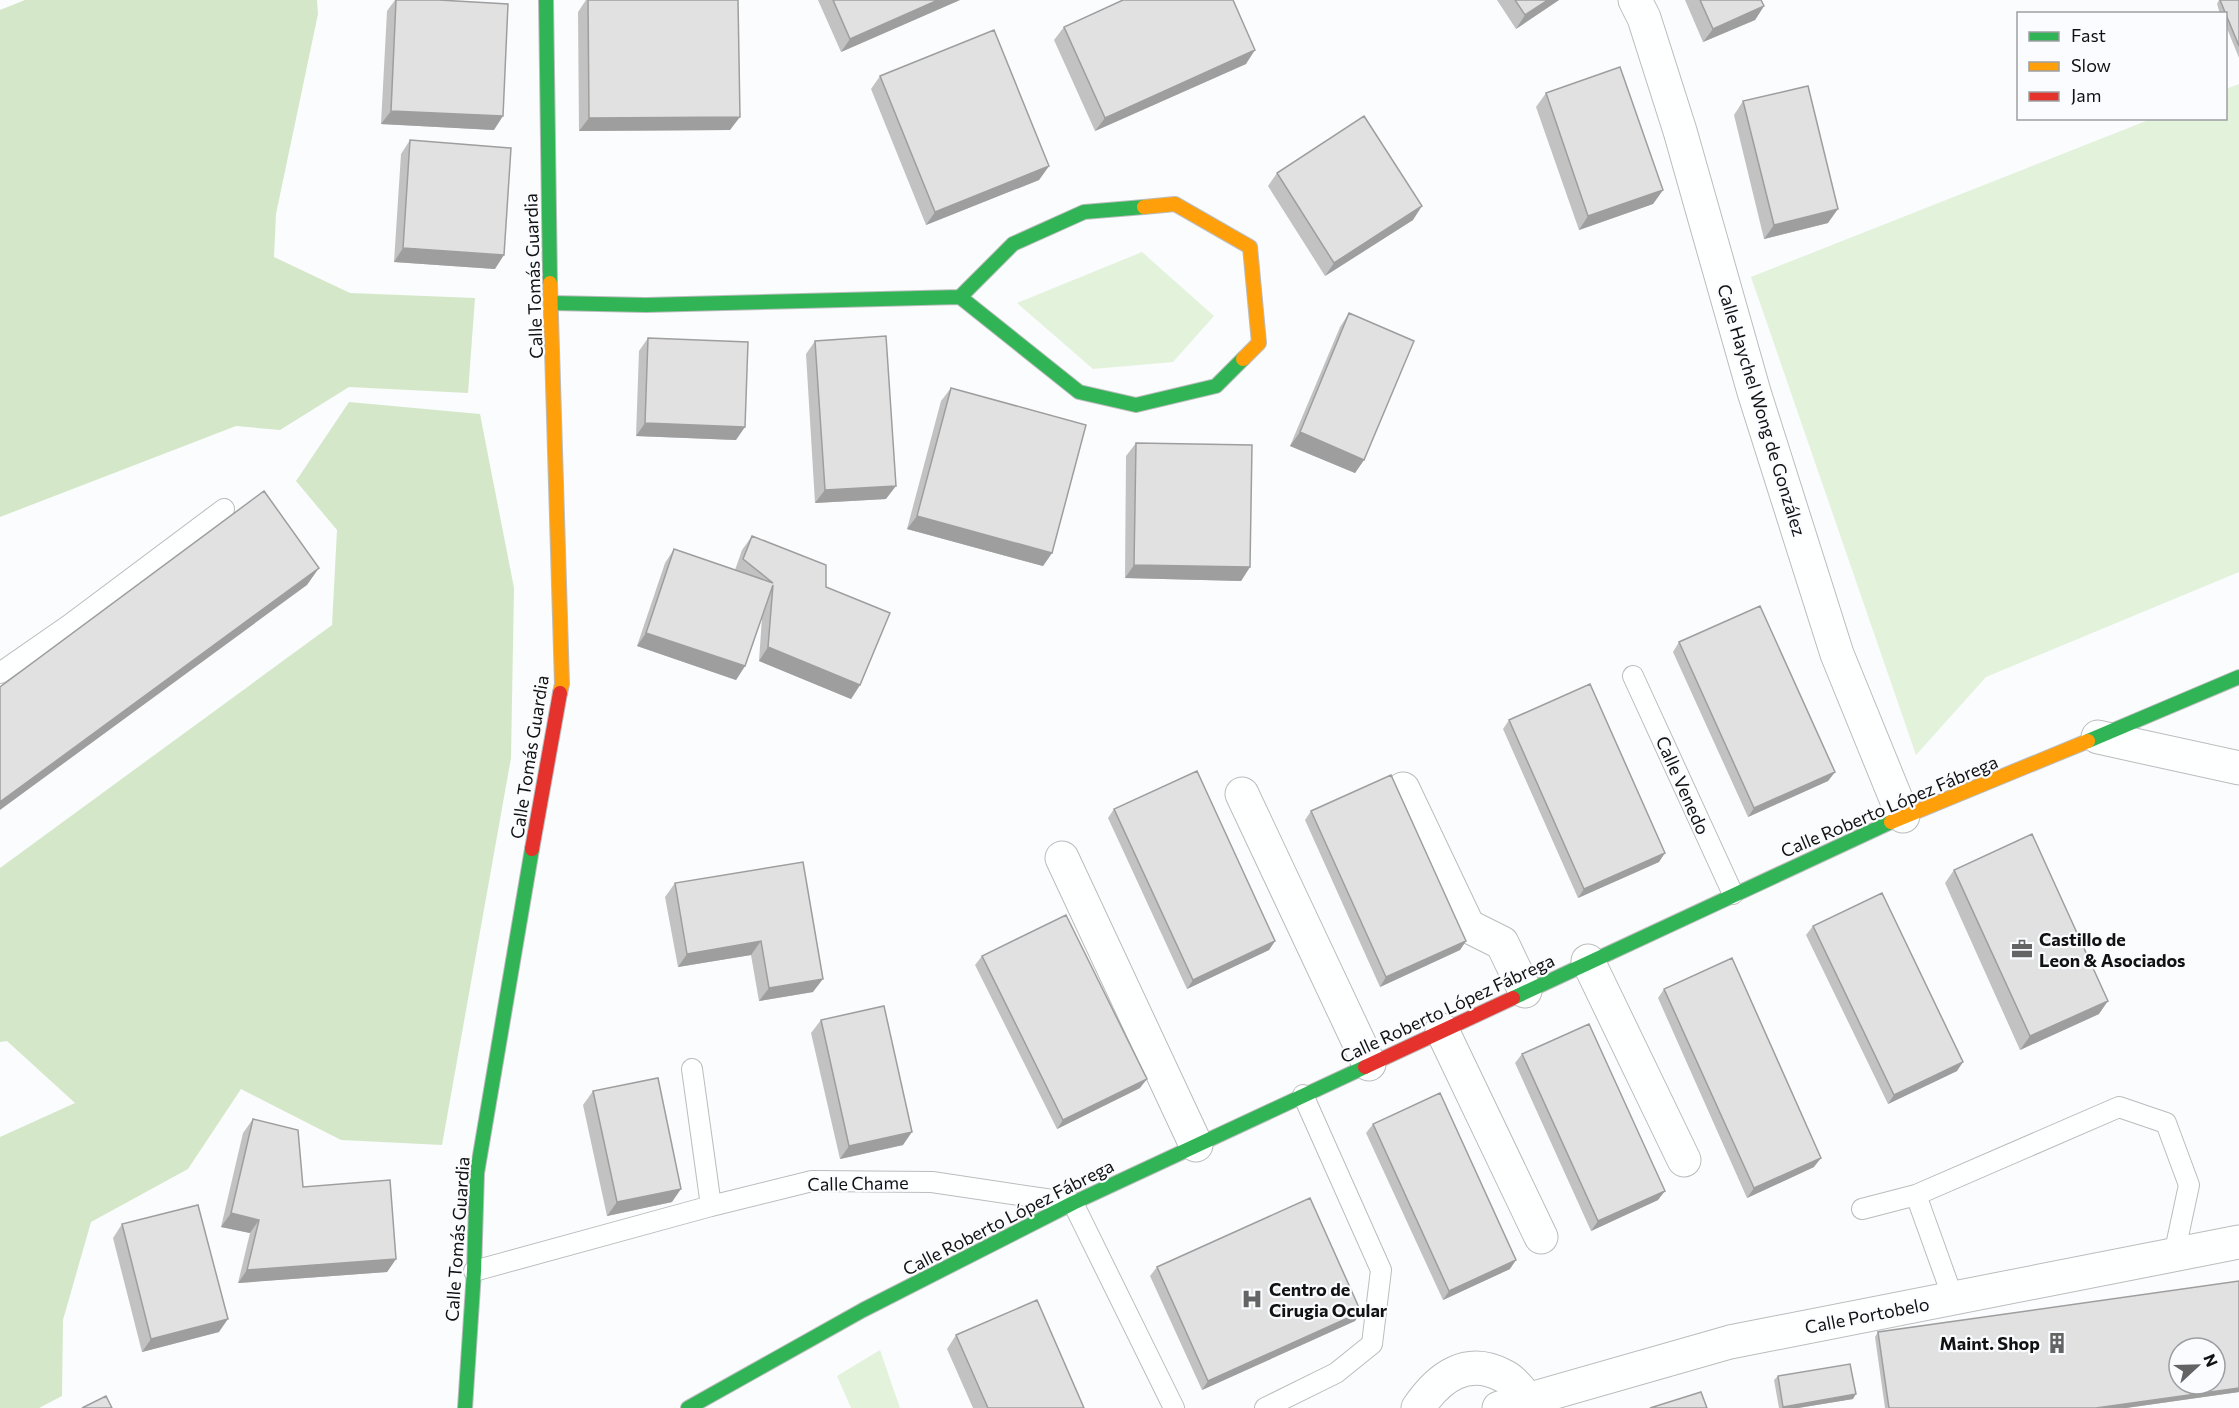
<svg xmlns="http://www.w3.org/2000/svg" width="2239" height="1408" font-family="Commissioner,sans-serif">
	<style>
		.green { fill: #e3f2db }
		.forest { fill: #d4e8c9 }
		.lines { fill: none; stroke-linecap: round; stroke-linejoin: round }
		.lane-casing { stroke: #bbbcbd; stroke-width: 22 }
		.street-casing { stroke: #bbbcbd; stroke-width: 35 }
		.fast-casing { stroke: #bbbcbd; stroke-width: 16 }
		.slow-casing { stroke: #bbbcbd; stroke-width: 16 }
		.jam-casing { stroke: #bbbcbd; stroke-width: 16 }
		.lane { stroke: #feffff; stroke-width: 20 }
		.street { stroke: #feffff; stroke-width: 33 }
		.fast { stroke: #30b455; stroke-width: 14 }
		.slow { stroke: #ff9f0a; stroke-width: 14 }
		.jam { stroke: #e5322d; stroke-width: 14 }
		.wall { fill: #c2c2c2 }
		.shaded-wall { fill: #9e9e9e }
		.building { fill: #e1e1e2; stroke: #9e9e9e; stroke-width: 1.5; fill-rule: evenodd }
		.labels { text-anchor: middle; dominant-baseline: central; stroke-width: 4.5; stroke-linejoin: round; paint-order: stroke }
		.street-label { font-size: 18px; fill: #121213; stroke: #fafcff }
		.poi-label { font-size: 18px; font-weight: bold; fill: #121213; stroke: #fafcff; text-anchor: start }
	</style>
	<rect width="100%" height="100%" fill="#fbfcfe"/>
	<!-- green -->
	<path class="green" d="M2239 84V572L1986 677 1916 755 1751 277 2151 119 2226 118V89Z
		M1142 252 1214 316 1173 362 1093 369 1017 303Z
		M880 1350 900 1408H851L837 1376Z"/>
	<!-- forest -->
	<path class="forest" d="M25 0H317L318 14 276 214 274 257 350 293 475 298 468 393 349 387 280 430 236 426 0 517V10Z
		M349 402 480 414 514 588 511 758 442 1145 341 1140 241 1089 188 1169 91 1222 63 1320 62 1396 39 1408H0V1137L75 1103 7 1041 0 1042V868L332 625 337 530 296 481Z"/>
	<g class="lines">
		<defs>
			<path id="lane" d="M0 673 69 625 224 509
				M1633 676 1733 894
				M692 1069 711 1206 812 1181 932 1182 1073 1203 1174 1408
				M1916 1195 1953 1298
				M1862 1209 1916 1195 2119 1107 2166 1123 2189 1185 2174 1255
				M474 1271 711 1206
				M1265 1408 1336 1373 1372 1344 1381 1270 1303 1095"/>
			<path id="street" d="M1635 0 1644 18 1680 131 1754 392 1837 654 1903 816
				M2098 737 2239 768
				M1403 789 1468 926 1502 943 1525 991
				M1242 794 1369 1064
				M1062 858 1196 1145
				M1588 961 1684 1160
				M1442 1030 1541 1237
				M1418 1408C1439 1377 1467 1356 1504 1376 1513 1380 1521 1392 1528 1399
				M1499 1408 1730 1342 2239 1242"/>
			<path id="fast" d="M546 0 550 283
				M960 297 1079 392 1136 405 1216 386 1243 359
				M551 303 646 305 960 297 1013 244 1084 212 1144 207
				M2088 741 2239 677
				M1513 998 1891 822
				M465 1408 474 1271 477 1173 532 849
				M688 1408 863 1310 1073 1203 1365 1067"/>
			<path id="slow" d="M1144 207 1175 204 1250 247 1259 343 1243 359
				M550 283 562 684 560 693
				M1891 822 2088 741"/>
			<path id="jam" d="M532 849 560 693
				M1365 1067 1513 998"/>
		</defs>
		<!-- lane casing -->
		<use href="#lane" class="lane-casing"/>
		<!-- street casing -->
		<use href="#street" class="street-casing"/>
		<!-- fast casing -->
		<use href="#fast" class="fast-casing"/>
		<!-- slow casing -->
		<use href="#slow" class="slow-casing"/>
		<!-- jam casing -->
		<use href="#jam" class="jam-casing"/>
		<!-- lane -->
		<use href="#lane" class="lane"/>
		<!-- street -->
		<use href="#street" class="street"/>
		<!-- fast -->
		<use href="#fast" class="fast"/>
		<!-- slow -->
		<use href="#slow" class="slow"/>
		<!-- jam -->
		<use href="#jam" class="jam"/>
	</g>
	<!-- wall -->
	<path class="wall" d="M395 0H439L494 130 381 124 387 11Z
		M586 0H738L730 130 579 131 578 12Z
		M818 0H960L841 52Z
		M1497 0H1559L1516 29Z
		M1685 0H1761L1764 6 1755 20 1703 42Z
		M2219 0H2239V58L2226 26V14H2220L2217 4Z
		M1064 27 1246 64 1095 131 1054 40Z
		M880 76 1049 166 1039 180 926 225 871 89Z
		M1546 93 1663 190 1653 204 1579 230 1536 107Z
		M1743 101 1828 223 1764 239 1734 115Z
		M410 140 495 269 394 262 401 154Z
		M1277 173 1413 220 1325 276 1268 186Z
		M1349 313 1364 460 1355 473 1290 446 1340 327Z
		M648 338 736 440 636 436 639 351Z
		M815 341 886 499 815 503 806 354Z
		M951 388 1052 553 1043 566 907 529 941 401Z
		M1136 443 1250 567 1241 581 1125 578 1126 456Z
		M752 536 826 587 860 685 851 699 759 661 762 617 745 666 736 680 637 646 665 563 674 549 735 570 742 550Z
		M1679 642 1835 772 1828 781 1748 817 1673 652Z
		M1509 720 1659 862 1578 898 1503 729Z
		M1114 809 1275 941 1269 950 1187 989 1108 818Z
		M1311 811 1466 941 1460 950 1380 987 1305 820Z
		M803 862 813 992 759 1001 751 955 678 967 665 897 675 883Z
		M1954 870 2099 1014 2020 1050 1945 883Z
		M1813 926 1957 1071 1888 1104 1806 935Z
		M982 956 1140 1088 1057 1129 975 965Z
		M1664 989 1814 1167 1747 1198 1658 998Z
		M821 1020 903 1145 840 1159 811 1033Z
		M1522 1054 1658 1200 1591 1231 1515 1063Z
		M593 1091 672 1202 607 1216 583 1105Z
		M253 1119 303 1187 396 1259 387 1272 238 1283 250 1233 221 1227 243 1133Z
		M1373 1124 1510 1269 1443 1300 1366 1133Z
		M122 1224 219 1332 142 1352 113 1238Z
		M1157 1267 1361 1312 1355 1321 1202 1390 1150 1276Z
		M2239 1281V1392L2126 1408H1885L1875 1337 1878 1332Z
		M956 1335 1084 1408H973L947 1349Z
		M1778 1376 1853 1399 1798 1408H1779L1774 1380Z"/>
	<!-- shaded-wall -->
	<path class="shaded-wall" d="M938 0H960L841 52 850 39Z
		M1548 0H1559L1516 29 1525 15Z
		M1764 6 1755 20 1703 42 1713 29Z
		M1255 50 1246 64 1095 131 1105 118Z
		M391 111 503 116 494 130 381 124Z
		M740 117 730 130 579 131 589 118Z
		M1049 166 1039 180 926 225 935 212Z
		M1663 190 1653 204 1579 230 1588 216Z
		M1422 206 1413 220 1325 276 1334 263Z
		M1838 209 1828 223 1764 239 1774 225Z
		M403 248 504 255 495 269 394 262Z
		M645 423 745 427 736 440 636 436Z
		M1300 432 1364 460 1355 473 1290 446Z
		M896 486 886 499 815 503 825 490Z
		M917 516 1052 553 1043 566 907 529Z
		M1134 565 1250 567 1241 581 1125 578Z
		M319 568 307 585 0 810V802Z
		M646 633 745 666 736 680 637 646Z
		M768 647 860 685 851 699 759 661Z
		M1835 772 1828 781 1748 817 1754 808Z
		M1665 853 1659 862 1578 898 1584 889Z
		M761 941 751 955 678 967 687 954Z
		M1275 941 1269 950 1187 989 1193 980Z
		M1466 941 1460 950 1380 987 1386 977Z
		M823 979 813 992 759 1001 769 988Z
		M2108 1001 2099 1014 2020 1050 2030 1036Z
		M1963 1062 1957 1071 1888 1104 1894 1095Z
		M1147 1079 1140 1088 1057 1129 1063 1120Z
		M912 1132 903 1145 840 1159 849 1146Z
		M1821 1158 1814 1167 1747 1198 1754 1188Z
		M681 1189 672 1202 607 1216 617 1202Z
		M1665 1191 1658 1200 1591 1231 1598 1221Z
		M231 1213 259 1220 250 1233 221 1227Z
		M396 1259 387 1272 238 1283 247 1270Z
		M1516 1260 1510 1269 1443 1300 1449 1291Z
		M1361 1312 1355 1321 1202 1390 1208 1381Z
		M228 1319 219 1332 142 1352 151 1339Z
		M2239 1388V1392L2126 1408H2096Z
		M1856 1394 1853 1399 1798 1408H1782L1783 1407Z"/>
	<!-- building -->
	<path class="building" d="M396 0H439L508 4 503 116 391 111Z
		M588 0H738L740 117 589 118Z
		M833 0H938L850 39Z
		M1123 0H1233L1255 50 1105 118 1064 27Z
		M1515 0H1548L1525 15Z
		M1700 0H1761L1764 6 1713 29Z
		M2220 0H2239V46Z
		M994 30 1049 166 935 212 880 76Z
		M1620 67 1663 190 1588 216 1546 93Z
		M1808 86 1838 209 1774 225 1743 101Z
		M1364 116 1422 206 1334 263 1277 173Z
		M410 140 511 148 504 255 403 248Z
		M1349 313 1414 341 1364 460 1300 432Z
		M886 336 896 486 825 490 815 341Z
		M648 338 748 342 745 427 645 423Z
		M951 388 1086 425 1052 553 917 516Z
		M1136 443 1252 445 1250 567 1134 565Z
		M264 491 319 568 0 802V687Z
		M752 536 826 565V587L890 613 860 685 768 647 773 585 745 666 646 633 674 549 773 583 743 559Z
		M1760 606 1835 772 1754 808 1679 642Z
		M1590 684 1665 853 1584 889 1509 720Z
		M1197 771 1275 941 1193 980 1114 809Z
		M1391 775 1466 941 1386 977 1311 811Z
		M2032 834 2108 1001 2030 1036 1954 870Z
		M803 862 823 979 769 988 761 941 687 954 675 883Z
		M1882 893 1963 1062 1894 1095 1813 926Z
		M1066 915 1147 1079 1063 1120 982 956Z
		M1732 958 1821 1158 1754 1188 1664 989Z
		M884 1006 912 1132 849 1146 821 1020Z
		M1589 1024 1665 1191 1598 1221 1522 1054Z
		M658 1078 681 1189 617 1202 593 1091Z
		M1440 1093 1516 1260 1449 1291 1373 1124Z
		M253 1119 298 1130 303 1187 390 1180 396 1259 247 1270 259 1220 231 1213Z
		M1310 1198 1361 1312 1208 1381 1157 1267Z
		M198 1205 228 1319 151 1339 122 1224Z
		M2239 1281V1388L2096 1408H1889L1878 1332ZM2179 1348H2215V1384H2179Z
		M1037 1300 1084 1408H988L956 1335Z
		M1850 1364 1856 1394 1783 1407 1778 1376Z
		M1701 1392 1707 1408H1650Z
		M106 1396 112 1408H82Z"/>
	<!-- icons -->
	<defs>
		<symbol id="office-bare" viewBox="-9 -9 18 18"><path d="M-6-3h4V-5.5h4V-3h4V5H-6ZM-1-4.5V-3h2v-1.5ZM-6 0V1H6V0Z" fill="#646465" stroke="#fafcff" stroke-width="2.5" paint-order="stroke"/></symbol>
		<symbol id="hospital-bare" viewBox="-9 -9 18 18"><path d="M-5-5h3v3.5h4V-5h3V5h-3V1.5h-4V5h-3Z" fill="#646465" stroke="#fafcff" stroke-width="2.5" paint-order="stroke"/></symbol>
		<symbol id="building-bare" viewBox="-9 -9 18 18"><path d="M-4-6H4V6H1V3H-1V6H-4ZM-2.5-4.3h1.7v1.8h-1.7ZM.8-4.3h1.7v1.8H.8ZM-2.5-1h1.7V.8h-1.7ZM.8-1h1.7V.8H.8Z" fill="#646465" stroke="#fafcff" stroke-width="2.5" paint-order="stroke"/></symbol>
	</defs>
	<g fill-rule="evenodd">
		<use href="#office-bare" x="2007" y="934" width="30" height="30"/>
		<use href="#hospital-bare" x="1237" y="1284" width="30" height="30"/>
		<use href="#building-bare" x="2042" y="1328" width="30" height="30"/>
	</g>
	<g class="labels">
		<!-- street labels -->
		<g class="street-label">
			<text transform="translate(533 276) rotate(-92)">Calle Tomás Guardia</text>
			<text transform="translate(1762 410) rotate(73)">Calle Haychel Wong de González</text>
			<text transform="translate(529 757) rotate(-81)">Calle Tomás Guardia</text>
			<text transform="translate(1683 785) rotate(66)">Calle Venedo</text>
			<text transform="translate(1889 806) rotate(-23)">Calle Roberto López Fábrega</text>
			<text transform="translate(1447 1008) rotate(-25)">Calle Roberto López Fábrega</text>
			<text transform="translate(858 1183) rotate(-1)">Calle Chame</text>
			<text transform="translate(1008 1217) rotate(-27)">Calle Roberto López Fábrega</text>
			<text transform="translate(457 1239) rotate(-86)">Calle Tomás Guardia</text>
			<text transform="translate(1867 1315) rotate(-11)">Calle Portobelo</text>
		</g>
		<!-- poi labels -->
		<g class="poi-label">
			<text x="2039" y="939">Castillo de<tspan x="2039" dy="21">Leon &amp; Asociados</tspan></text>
			<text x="1269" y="1289">Centro de<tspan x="1269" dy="21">Cirugia Ocular</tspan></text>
			<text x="2040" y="1343" text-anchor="end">Maint. Shop</text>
		</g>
	</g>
	<!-- legend -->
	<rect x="2017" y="12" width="210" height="108" fill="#fafcff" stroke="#9d9ea1" stroke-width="1.5"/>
	<rect x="2029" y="32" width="30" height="9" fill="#30b455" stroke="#9d9ea1" stroke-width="1.5"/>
	<text x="2071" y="42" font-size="18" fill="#121213">Fast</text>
	<rect x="2029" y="62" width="30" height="9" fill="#ff9f0a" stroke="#9d9ea1" stroke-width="1.5"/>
	<text x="2071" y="72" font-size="18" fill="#121213">Slow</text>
	<rect x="2029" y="92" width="30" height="9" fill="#e5322d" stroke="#9d9ea1" stroke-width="1.5"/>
	<text x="2071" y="102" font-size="18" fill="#121213">Jam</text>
	<!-- north arrow -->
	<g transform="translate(2197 1366) rotate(68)"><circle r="28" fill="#fafcff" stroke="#9d9ea1" stroke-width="1.5"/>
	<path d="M0-4.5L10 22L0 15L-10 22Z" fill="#646465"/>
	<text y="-9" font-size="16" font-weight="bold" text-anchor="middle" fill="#121213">N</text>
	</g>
</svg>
